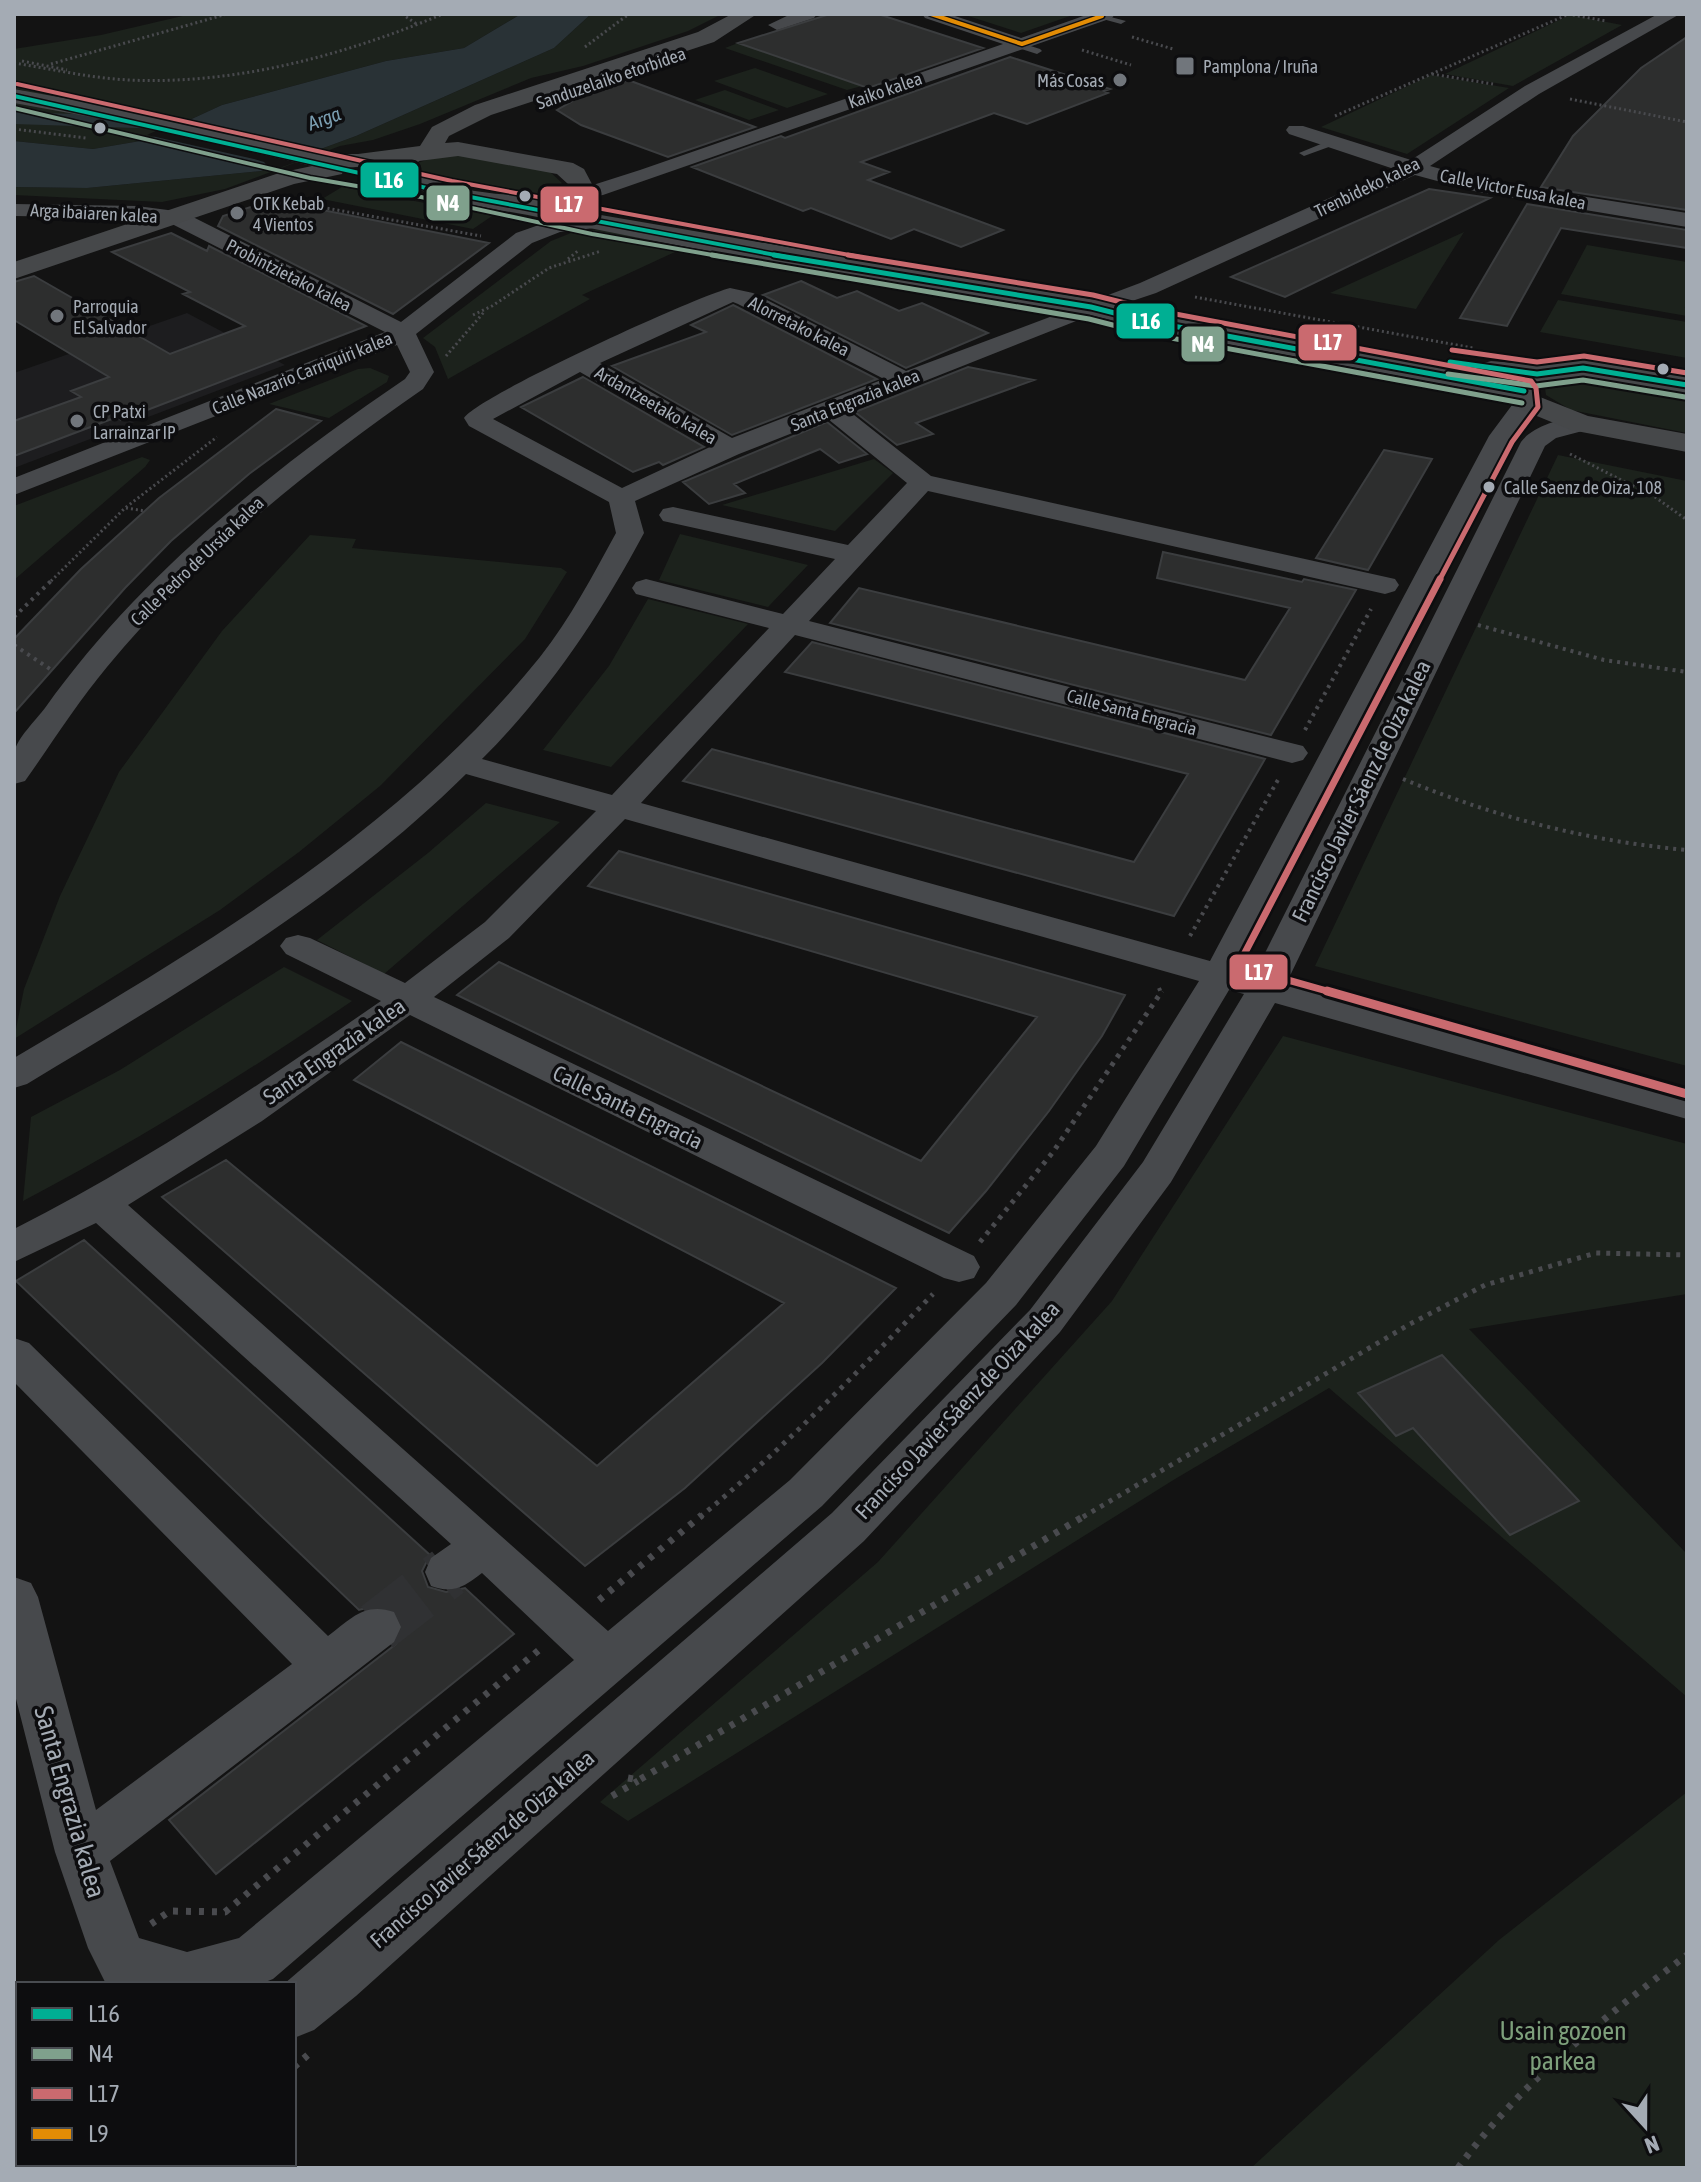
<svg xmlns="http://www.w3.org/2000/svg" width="1701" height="2182" font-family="'Asap Condensed',sans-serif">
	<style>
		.built { fill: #1d1d1f }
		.green { fill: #1c221c }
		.water { fill: #293236 }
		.pier { fill: #131313 }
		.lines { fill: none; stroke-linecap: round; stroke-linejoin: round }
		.canal { fill: #293236; fill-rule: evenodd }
		.building { fill: #2d2e2e; stroke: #3b3d3f; stroke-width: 2 }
		.street-tunnel { stroke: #303133; stroke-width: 52; stroke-dasharray: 52 26; stroke-linecap: butt }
		.path-far3 { stroke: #494a4e; stroke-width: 3; stroke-dasharray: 2 3; stroke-linecap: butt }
		.path-far2 { stroke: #494a4e; stroke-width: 4; stroke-dasharray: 3 5; stroke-linecap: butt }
		.path-far1 { stroke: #494a4e; stroke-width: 5; stroke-dasharray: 4 6; stroke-linecap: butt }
		.path { stroke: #494a4e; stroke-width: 7; stroke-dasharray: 5 8; stroke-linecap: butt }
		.lane { fill: #47494c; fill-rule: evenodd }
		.street { fill: #47494c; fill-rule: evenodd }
		.secondary { fill: #46484a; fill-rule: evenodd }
		.bus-1-far1-casing { stroke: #0d0d0f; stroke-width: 7 }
		.bus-1-casing { stroke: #0d0d0f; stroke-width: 9 }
		.bus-2-far1-casing { stroke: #0d0d0f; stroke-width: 7 }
		.bus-2-casing { stroke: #0d0d0f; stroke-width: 9 }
		.bus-3-far3-casing { stroke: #0d0d0f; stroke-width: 7 }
		.bus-3-far2-casing { stroke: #0d0d0f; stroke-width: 9 }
		.bus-3-far1-casing { stroke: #0d0d0f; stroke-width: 12 }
		.bus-3-casing { stroke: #0d0d0f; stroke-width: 15 }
		.bus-4-casing { stroke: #0d0d0f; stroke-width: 7 }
		.bus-1-far1 { stroke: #00af93; stroke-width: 4 }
		.bus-1 { stroke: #00af93; stroke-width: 5 }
		.bus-2-far1 { stroke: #7fa08c; stroke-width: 4 }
		.bus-2 { stroke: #7fa08c; stroke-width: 5 }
		.bus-3-far3 { stroke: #ca6a6f; stroke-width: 4 }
		.bus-3-far2 { stroke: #ca6a6f; stroke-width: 5 }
		.bus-3-far1 { stroke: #ca6a6f; stroke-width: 7 }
		.bus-3 { stroke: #ca6a6f; stroke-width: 9 }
		.bus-4 { stroke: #e28c05; stroke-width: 4 }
		.poi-dot { fill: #71767c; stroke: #0d0d0f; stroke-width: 3 }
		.bus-dot { fill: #a4abb4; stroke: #0d0d0f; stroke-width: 3 }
		.labels { text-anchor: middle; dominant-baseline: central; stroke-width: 7; stroke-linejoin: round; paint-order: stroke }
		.far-poi-label { font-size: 18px; fill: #a4abb4; stroke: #0d0d0f; text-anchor: start }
		.far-street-label { font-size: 18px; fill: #a4abb4; stroke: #0d0d0f }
		.far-bus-label { font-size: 18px; fill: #a4abb4; stroke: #0d0d0f; text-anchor: start }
		.far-water-label { font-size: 20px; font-style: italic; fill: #7a9db0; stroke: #0d0d0f }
		.street-label { font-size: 22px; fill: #a4abb4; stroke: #0d0d0f }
		.near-street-label { font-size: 26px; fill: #a4abb4; stroke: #0d0d0f }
		.near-park-label { font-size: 26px; fill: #7d9f7b; stroke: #0d0d0f }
		.line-badge { stroke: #0d0d0f; stroke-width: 3 }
		.badge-label { font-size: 22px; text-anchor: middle; font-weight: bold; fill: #fff }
	</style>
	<rect width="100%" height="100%" fill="#131313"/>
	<!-- built -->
	<path class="built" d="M187 313 285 365 14 468V373Z"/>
	<!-- green -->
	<path class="green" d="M191 14H521L464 48 386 61 222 105 146 140 93 149 14 141V95L25 91 14 88V49L101 35Z
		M591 14H722L688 31 583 66 531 78 420 124 373 140 340 146 225 189 162 202 14 195V187L87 188 261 171 356 136 554 48Z
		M962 14H1064L1070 16 1021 33Z
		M1570 15 1622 25 1513 86 1445 74Z
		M738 43 862 86 847 90 725 48Z
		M755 68 828 94 787 108 714 81Z
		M1431 75 1509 88 1407 154 1321 127Z
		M725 90 779 110 749 120 695 100Z
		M446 153 548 170 562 183C544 211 450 182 421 176L412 165Z
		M342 187 492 216 473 229 322 199Z
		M605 229 657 242 658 246 677 251 582 295 590 299 448 379 435 347 423 338 551 241 576 231Z
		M1464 232 1416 309 1330 293Z
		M1587 245 1687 262V307H1684L1687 308V316L1561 294Z
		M1558 300 1687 322V358L1540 332Z
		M370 368 389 376 387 382 329 418 269 404 358 369Z
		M1580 375 1687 393V433L1571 410 1546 395 1545 388 1558 378Z
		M1558 455 1687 481V1066L1315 966Z
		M142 457 150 460 145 467 14 580V506Z
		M874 459 893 473 835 531 722 505Z
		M680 534 808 565 768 607 659 580Z
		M310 535 356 539 352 548 561 568 567 572 525 639 380 786 299 852 220 910 14 1039 24 989 60 896 119 772 222 631Z
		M648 599 748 624 611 767 543 750 609 666Z
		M486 803 560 822 384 974 317 940 428 853Z
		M284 967 352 1001C245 1074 137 1141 23 1201L31 1117 120 1070Z
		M1283 1036 1687 1144V1294L1469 1329 1687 1554V1697L1329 1388 1175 1479 628 1821 600 1802 878 1562 1112 1301Z
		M1687 1792V2168H1251L1499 1940Z"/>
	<!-- water -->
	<path class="water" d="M521 14H591L554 48 356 136 261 171 87 188 14 187V141L93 149 146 140 222 105 386 61 464 48Z"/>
	<!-- pier -->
	<path class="pier" d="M175 122 299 148 327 151 268 172 269 168 264 162 254 159 147 135Z"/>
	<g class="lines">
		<!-- canal -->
		<path class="canal" d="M14 112 167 117 177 123 167 129 14 124Z"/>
	</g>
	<!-- building -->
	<path class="building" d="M830 14H878L983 48 868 88 738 43Z
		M1687 37V210L1541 187 1573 136 1641 68Z
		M1010 57 1110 89 1104 91 1108 93 1027 124 994 113 861 162 889 172 868 180 1003 230 961 247 914 229 891 239 811 208 803 211 692 167 781 136 785 138Z
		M628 80 755 127 668 157 581 125 557 110 580 97Z
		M1429 189 1490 198 1285 297 1231 277Z
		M272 200 489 243 393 314 218 226 223 216Z
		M1527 204 1687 230V248L1561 228 1507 326 1460 318Z
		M171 233 207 251 209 246 366 326 121 420 117 417 14 456V421L81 397 71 391 109 377 14 320V282L34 276 170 354 245 326 183 294 190 292 112 252Z
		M801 281 837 298 857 291 899 311 922 303 988 333 906 368 763 295Z
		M733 305 737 307 877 379 732 435 612 366 706 332 691 325Z
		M968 367 1034 380 916 423 933 434 897 445 855 412Z
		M583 377 704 447 663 465 659 462 633 472 521 407Z
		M276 409 321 421 249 474 171 541 125 588 14 713V639L81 569 159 498Z
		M827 422 867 454 839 463 820 449 734 484 745 493 709 504 683 482Z
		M1384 450 1432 459 1368 570 1316 558Z
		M1163 552 1302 582 1304 579 1356 590 1271 735 830 623 859 588 1245 680 1290 608 1157 578Z
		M812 642 1265 759 1174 916 683 781 712 749 1134 862 1188 774 785 672Z
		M619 851 1125 995 1102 1036 1049 1111 986 1191 949 1233 457 995 499 962 921 1161 1037 1017 588 886Z
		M401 1042 896 1288 822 1363 685 1488 585 1566 162 1197 226 1160 597 1466 784 1303 354 1080Z
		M84 1240 430 1555 422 1571 428 1587 446 1592 465 1588 514 1634 216 1874 169 1820 396 1644 404 1626 395 1609 374 1606 359 1610 16 1281Z
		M1442 1355 1579 1501 1510 1535 1413 1428 1396 1436 1358 1393Z"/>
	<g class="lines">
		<!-- street-tunnel -->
		<path class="street-tunnel" d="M377 1627 448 1572"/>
		<!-- path-far3 -->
		<path class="path-far3" d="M402 14 418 25
			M1568 14 1606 21
			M1132 37 1173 49
			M585 47 629 14
			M1082 50 1131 65
			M22 61 67 70
			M14 63C52 69 90 78 129 80 237 85 344 55 443 14
			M51 64 227 14
			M1432 74 1493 84
			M1570 99 1687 122
			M1335 116 1569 14
			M14 129 86 138
			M298 203 481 236
			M568 259 579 250
			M1195 297 1473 348
			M473 315 492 306 549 268 601 251
			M446 356 484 312
			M1570 454 1655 497 1687 520
			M126 508 145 511
			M51 581 125 508 217 437"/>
		<!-- path-far2 -->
		<path class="path-far2" d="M14 617 53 579
			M1478 625 1604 660 1687 672
			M14 645 53 671
			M1305 730 1371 609
			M1403 779C1495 817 1587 841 1687 850
			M1190 936 1279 778
			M1159 988 1161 993"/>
		<!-- path-far1 -->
		<path class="path-far1" d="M980 1242 1053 1152 1162 991
			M700 1517C783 1449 859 1371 933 1294
			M1083 1517 1410 1324 1485 1285 1596 1253 1687 1255"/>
		<!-- path -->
		<path class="path" d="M599 1600 702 1515
			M628 1778 639 1780 1086 1515
			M612 1796 638 1781
			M151 1924 170 1911 225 1912 539 1650
			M294 2067 309 2054
			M218 2164 220 2168
			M1458 2168C1521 2082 1602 2019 1687 1955"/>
		<!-- lane -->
		<path class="lane" d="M1099 14 1126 21 1121 24 1099 18Z
			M1018 42 1040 49 1042 51 1037 54 1015 47Z
			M1333 139 1338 142 1337 144 1304 156 1299 153Z"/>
		<!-- street -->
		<path class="street" d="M791 14H817L814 18 777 30 768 25Z
			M922 14H949L1021 38 1089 14H1115L1112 18 603 195 574 200 563 194 566 189 593 185 640 170 1003 44 925 18Z
			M1658 14H1680L1539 94 1430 166 1480 180 1687 213V227L1478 192 1415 175 1156 293 1099 312 849 411 931 476 1395 579 1399 585 1395 591 1385 594 928 491 809 621 1303 746 1308 753 1303 760 1292 763 795 635 641 803 1210 961 1489 436 1518 397H1536L1540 402 1514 437 1241 969 1255 973 1521 442C1533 425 1570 414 1590 419L1594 424 1590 429 1556 438 1545 446 1287 982 1687 1093V1119L1275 1003 1171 1182 1060 1332 864 1541 356 1996 314 2030 294 2038V1984H284L832 1513 1030 1310 1143 1162 1244 994 1229 990 1124 1166 1016 1305 822 1506 273 1979 260 1984H106L88 1948 55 1852 14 1691V1577L31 1583 38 1597 96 1810 292 1664 14 1382V1338L29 1343 328 1636C351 1619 364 1602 394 1612L401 1627 394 1642 110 1861 139 1938 187 1952 239 1938 574 1660 482 1573C464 1587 453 1594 431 1586L425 1572 431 1558 451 1544 96 1223 14 1262V1229C143 1164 262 1083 381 1001L286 954 280 946 286 938 298 935 310 938 405 983 485 922 596 811 466 774C339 900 179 992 27 1084L14 1088V1058C204 946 400 831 540 657 570 619 593 575 616 533L609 502 469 426 464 418C480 395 695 297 730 288L753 293 906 371 1140 283 1394 169 1289 134 1286 130 1289 126H1303L1411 160 1525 86ZM733 302 738 304 884 379 732 438 600 363ZM580 372 710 447 622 488 493 419ZM828 419 907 483 848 545 673 507 663 509 659 515 663 521 835 559 783 614 646 579 636 582 632 588 636 594 769 628 612 795 482 759C549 692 599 617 644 533L635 501 739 454ZM625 819 1199 981 1096 1146 986 1283 790 1480 608 1631 128 1205 262 1121 410 1015 944 1278 959 1282 974 1278 980 1267 974 1256 434 997 509 938Z
			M14 204 137 206 183 212 401 322 516 233 556 219 595 215 606 222 603 227 560 232 532 243 416 334 434 372 423 389C308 469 197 558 107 667 77 703 52 743 25 781L14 784C14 774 12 762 14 753 17 738 36 720 45 708 140 575 271 470 405 379L410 372 397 345 14 495V478L385 332 170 223 137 218 14 216Z"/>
		<!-- secondary -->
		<path class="secondary" d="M732 14H757L714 42 491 115 449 136 445 143 458 142 573 163 584 169 593 186 577 201 558 206 595 214 1091 299 1147 313 1480 374 1477 370 1481 364 1491 361 1537 365 1583 359 1687 376V394L1583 377 1537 383 1514 381 1534 385 1540 397 1588 416 1687 434V452L1571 430 1517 408 1511 397 1146 329 1090 315C909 284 727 258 547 219 498 208 441 205 396 178L392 164 344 168 342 174 294 184 14 279V262L279 173 312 166 130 124 14 103V89L130 110 321 154H358L420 146 432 127 475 105 698 32ZM458 156 557 174 568 184C542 205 435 193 415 166L419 161Z"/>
		<defs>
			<path id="bus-1-far1" d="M14 96 449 193 786 257"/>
			<path id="bus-1" d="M774 255 1091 307 1146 321 1524 391
				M1450 362 1537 374 1583 368 1687 385"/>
			<path id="bus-2-far1" d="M14 108 310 178 421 197 592 234 724 257"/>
			<path id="bus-2" d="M712 255 1089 319 1144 333 1522 403
				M1448 374 1536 386 1583 380 1685 397"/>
			<path id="bus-3-far3" d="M17 84 452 181 860 257"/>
			<path id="bus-3-far2" d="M848 255 1093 295 1149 309 1531 381 1536 388 1538 407 1512 442 1439 581
				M1452 350 1537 362 1584 356 1687 373"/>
			<path id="bus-3-far1" d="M1334 993 1238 966 1440 579"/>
			<path id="bus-3" d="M1327 991 1687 1094"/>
			<path id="bus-4" d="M931 14 1022 44
				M1022 44 1102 16"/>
		</defs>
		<!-- bus-1-far1 casing -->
		<use href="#bus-1-far1" class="bus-1-far1-casing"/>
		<!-- bus-1 casing -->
		<use href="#bus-1" class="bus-1-casing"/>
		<!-- bus-2-far1 casing -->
		<use href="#bus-2-far1" class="bus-2-far1-casing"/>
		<!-- bus-2 casing -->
		<use href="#bus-2" class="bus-2-casing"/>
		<!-- bus-3-far3 casing -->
		<use href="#bus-3-far3" class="bus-3-far3-casing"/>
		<!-- bus-3-far2 casing -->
		<use href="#bus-3-far2" class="bus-3-far2-casing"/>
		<!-- bus-3-far1 casing -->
		<use href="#bus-3-far1" class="bus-3-far1-casing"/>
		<!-- bus-3 casing -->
		<use href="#bus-3" class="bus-3-casing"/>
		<!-- bus-4 casing -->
		<use href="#bus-4" class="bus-4-casing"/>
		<!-- bus-1-far1 -->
		<use href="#bus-1-far1" class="bus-1-far1"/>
		<!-- bus-1 -->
		<use href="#bus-1" class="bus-1"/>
		<!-- bus-2-far1 -->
		<use href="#bus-2-far1" class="bus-2-far1"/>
		<!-- bus-2 -->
		<use href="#bus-2" class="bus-2"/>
		<!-- bus-3-far3 -->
		<use href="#bus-3-far3" class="bus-3-far3"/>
		<!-- bus-3-far2 -->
		<use href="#bus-3-far2" class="bus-3-far2"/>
		<!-- bus-3-far1 -->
		<use href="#bus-3-far1" class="bus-3-far1"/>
		<!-- bus-3 -->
		<use href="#bus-3" class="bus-3"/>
		<!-- bus-4 -->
		<use href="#bus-4" class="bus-4"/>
	</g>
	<!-- markers -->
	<g class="poi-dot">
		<rect x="1175" y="56" width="20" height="20" rx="4"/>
		<circle cx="1120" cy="80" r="8"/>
		<circle cx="237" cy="213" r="8"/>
		<circle cx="57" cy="316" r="8"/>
		<circle cx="77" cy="421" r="8"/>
	</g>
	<g class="bus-dot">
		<circle cx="100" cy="128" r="7"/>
		<circle cx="525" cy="196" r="7"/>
		<circle cx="1663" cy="369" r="7"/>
		<circle cx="1489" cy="487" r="7"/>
	</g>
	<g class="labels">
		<!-- far-poi labels -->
		<g class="far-poi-label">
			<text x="1203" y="66">Pamplona / Iruña</text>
			<text x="1104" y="80" text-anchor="end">Más Cosas</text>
			<text x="253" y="203">OTK Kebab<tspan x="253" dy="21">4 Vientos</tspan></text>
			<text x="73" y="306">Parroquia<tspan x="73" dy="21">El Salvador</tspan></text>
			<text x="93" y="411">CP Patxi<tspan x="93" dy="21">Larrainzar IP</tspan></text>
		</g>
		<!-- far-street labels -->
		<g class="far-street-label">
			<text transform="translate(611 78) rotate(-19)">Sanduzelaiko etorbidea</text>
			<text transform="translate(885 90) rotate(-19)">Kaiko kalea</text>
			<text transform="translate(1367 187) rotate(-26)">Trenbideko kalea</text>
			<text transform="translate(1513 189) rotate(11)">Calle Victor Eusa kalea</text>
			<text transform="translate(94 213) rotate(3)">Arga ibaiaren kalea</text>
			<text transform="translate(289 275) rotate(27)">Probintzietako kalea</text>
			<text transform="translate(799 326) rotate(27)">Alorretako kalea</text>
			<text transform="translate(302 373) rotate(-22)">Calle Nazario Carriquiri kalea</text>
			<text transform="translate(855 400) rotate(-22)">Santa Engrazia kalea</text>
			<text transform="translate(656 405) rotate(30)">Ardantzeetako kalea</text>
			<text transform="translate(197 561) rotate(-44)">Calle Pedro de Ursúa kalea</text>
			<text transform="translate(1132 712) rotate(15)">Calle Santa Engracia</text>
		</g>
		<!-- far-bus labels -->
		<g class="far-bus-label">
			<text x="1504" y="487">Calle Saenz de Oiza, 108</text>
		</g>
		<!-- far-water labels -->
		<g class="far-water-label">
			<text transform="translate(324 118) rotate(-20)">Arga</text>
		</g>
		<!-- street labels -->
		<g class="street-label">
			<text transform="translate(1361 791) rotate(-64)">Francisco Javier Sáenz de Oiza kalea</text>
			<text transform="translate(334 1051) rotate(-35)">Santa Engrazia kalea</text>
			<text transform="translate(628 1107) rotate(26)">Calle Santa Engracia</text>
			<text transform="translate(957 1410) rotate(-47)">Francisco Javier Sáenz de Oiza kalea</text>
			<text transform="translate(482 1849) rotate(-41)">Francisco Javier Sáenz de Oiza kalea</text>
		</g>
		<!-- near-street labels -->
		<g class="near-street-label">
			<text transform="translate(70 1802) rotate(74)">Santa Engrazia kalea</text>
		</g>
		<!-- near-park labels -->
		<g class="near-park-label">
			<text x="1563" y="2031">Usain gozoen<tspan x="1563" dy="30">parkea</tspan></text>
		</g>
	</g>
	<g class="line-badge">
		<rect x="359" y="161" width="61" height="38" rx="8" fill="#00af93"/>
		<rect x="425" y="184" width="46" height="38" rx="8" fill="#7fa08c"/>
		<rect x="539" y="185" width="61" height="39" rx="8" fill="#ca6a6f"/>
		<rect x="1115" y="302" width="61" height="38" rx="8" fill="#00af93"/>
		<rect x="1297" y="323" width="61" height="39" rx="8" fill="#ca6a6f"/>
		<rect x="1180" y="325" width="46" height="38" rx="8" fill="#7fa08c"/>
		<rect x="1228" y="953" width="61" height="38" rx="8" fill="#ca6a6f"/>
	</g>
	<g class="badge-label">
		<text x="389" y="188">L16</text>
		<text x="448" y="211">N4</text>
		<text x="569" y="212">L17</text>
		<text x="1146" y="329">L16</text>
		<text x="1328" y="350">L17</text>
		<text x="1203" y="352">N4</text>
		<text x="1259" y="980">L17</text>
	</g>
	<!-- border -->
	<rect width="1701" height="2182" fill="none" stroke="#a4abb4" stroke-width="32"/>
	<!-- legend -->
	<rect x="16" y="1982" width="280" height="184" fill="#0d0d0f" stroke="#494c51" stroke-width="2"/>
	<rect x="32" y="2008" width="40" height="12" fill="#00af93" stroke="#494c51" stroke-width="2"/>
	<text x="88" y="2022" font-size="24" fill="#a4abb4">L16</text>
	<rect x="32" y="2048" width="40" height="12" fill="#7fa08c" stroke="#494c51" stroke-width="2"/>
	<text x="88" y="2062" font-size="24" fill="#a4abb4">N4</text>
	<rect x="32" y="2088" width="40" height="12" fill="#ca6a6f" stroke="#494c51" stroke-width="2"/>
	<text x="88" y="2102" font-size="24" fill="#a4abb4">L17</text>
	<rect x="32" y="2128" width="40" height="12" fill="#e28c05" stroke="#494c51" stroke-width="2"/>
	<text x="88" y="2142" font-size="24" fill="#a4abb4">L9</text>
	<!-- north arrow -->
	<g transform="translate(1645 2126) rotate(159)" stroke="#0d0d0f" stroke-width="6" paint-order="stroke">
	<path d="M0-6L14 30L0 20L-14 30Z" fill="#a4abb4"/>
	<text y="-12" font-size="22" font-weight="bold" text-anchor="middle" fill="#a4abb4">N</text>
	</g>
</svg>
